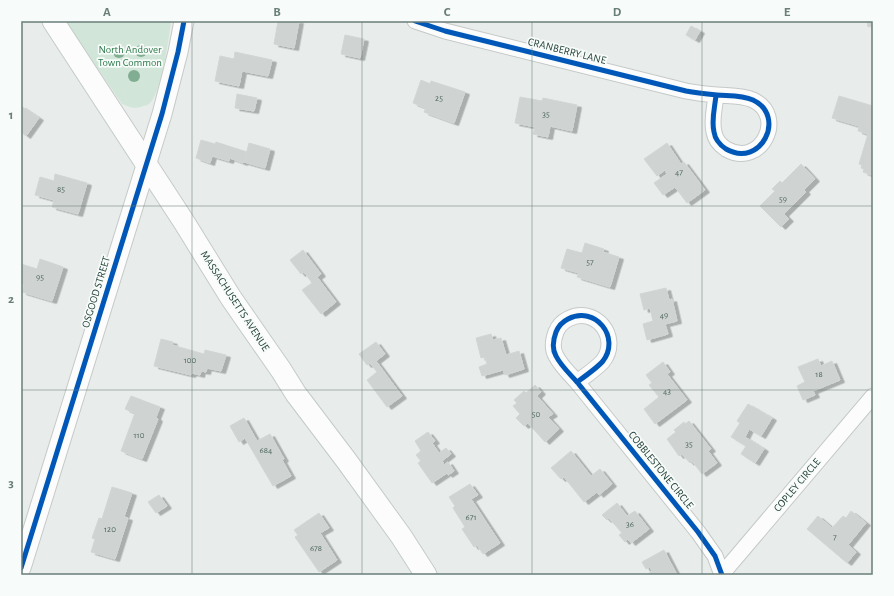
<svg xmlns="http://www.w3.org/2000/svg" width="894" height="596" font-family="'Alegreya Sans',sans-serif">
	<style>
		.green { fill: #d1e6d8 }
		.building { fill: #cfd4d2; stroke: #d1d6d4; filter: url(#shadow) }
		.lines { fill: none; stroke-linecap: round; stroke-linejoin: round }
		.minor-casing { stroke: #c5cac8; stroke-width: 17 }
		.tertiary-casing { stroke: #c5cac8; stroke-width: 21 }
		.secondary-casing { stroke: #c3cbc8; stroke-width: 23 }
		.minor { stroke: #fcfcfc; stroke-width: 15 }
		.tertiary { stroke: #fcfcfc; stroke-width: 19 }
		.secondary { stroke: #fcfcfc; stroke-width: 21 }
		.cycleway-casing { stroke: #f7fbf9; stroke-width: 8 }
		.cycleway { stroke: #0057b8; stroke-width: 5 }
		.tree { fill: #81ae93 }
		.grid { fill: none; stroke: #697e78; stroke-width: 1; stroke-opacity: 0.55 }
		.labels { text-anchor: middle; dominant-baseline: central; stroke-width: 3.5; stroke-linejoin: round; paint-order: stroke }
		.number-label { font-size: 9px; fill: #506761 }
		.park-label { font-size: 11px; fill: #2d7a4b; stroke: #f7fbf9 }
		.street-label { font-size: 11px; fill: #24423a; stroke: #f7fbf9 }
		.neatline { fill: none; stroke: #697e78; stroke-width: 1.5 }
		.grid-label { font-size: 13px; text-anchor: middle; font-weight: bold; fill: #697e78 }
	</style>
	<defs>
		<filter id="shadow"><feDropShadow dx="4.5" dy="2.5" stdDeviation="0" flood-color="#0004"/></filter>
	</defs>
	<rect width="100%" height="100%" fill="#e8edeb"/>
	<!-- green -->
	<path class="green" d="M65 21H171C169 38 161 95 149 104 147 105 145 106 143 106 133 110 131 107 122 104Z"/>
	<!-- building -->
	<path class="building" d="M278 21H299L294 48 274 44Z
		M867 21H873V26L868 27Z
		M691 26 700 31 695 40 686 35Z
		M345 35 364 39 360 58 341 54Z
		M235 52 272 60 268 76 242 71 239 86 215 81 220 56 234 59Z
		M421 80 430 84 431 81 465 92 454 123 424 112 426 108 413 103Z
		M237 94 257 98 254 111 235 108Z
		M839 96 873 106V171L871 175 863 172 864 169 861 168 862 165 859 164 868 134 858 131 859 126 832 118Z
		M520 97 542 101 543 98 577 105 572 131 550 126 548 137 533 134 535 127 515 123Z
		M21 106 39 118 26 136 21 132Z
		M201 140 215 144 216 142 247 152 243 163 230 158 229 161 212 156 210 163 196 158Z
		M249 143 270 149 265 168 244 162Z
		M667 143 681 164 684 162 705 190 687 203 675 187 663 195 654 183 667 174 665 170 657 176 644 159Z
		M801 164 815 179 804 190 806 192 784 214 789 219 781 227 760 206 775 191 772 189 780 181 782 183Z
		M55 174 87 183 78 214 52 207 54 200 35 195 40 177 54 181Z
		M585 243 604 249 603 252 619 257 610 287 577 277 579 273 561 268 567 249 582 253Z
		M303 250 321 274 317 277 336 302 321 314 302 290 312 283 304 272 301 274 290 260Z
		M40 259 63 267 52 301 22 292 24 285 21 284V264L37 269Z
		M666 288 669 300 672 299 677 321 665 324 668 334 647 340 643 324 653 321 650 308 644 310 640 294Z
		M491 334 493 340 501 338 506 355 519 351 524 369 505 375 503 370 482 376 479 367 487 364 485 357 481 358 476 338Z
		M161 339 173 342 172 345 204 354 205 350 226 355 221 371 207 368 206 372 201 371 200 375 192 373 191 375 154 366Z
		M376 342 385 354 376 361 402 396 387 407 367 380 377 372 370 363 367 365 359 354Z
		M818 359 821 366 832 361 840 380 813 391 815 395 803 400 797 386 805 382 798 367Z
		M663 362 670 372 667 374 687 400 655 424 644 409 659 397 649 385 652 383 646 375Z
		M535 385 541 392 537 396 553 414 548 417 559 429 545 442 528 423 524 426 516 418 520 414 513 406 517 403 514 400 524 391 526 393Z
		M131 396 160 407 156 417 158 419 142 459 121 451 135 413 125 409Z
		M748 404 772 418 761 436 749 429 745 437 764 449 755 463 741 454 746 446 731 437 740 423 737 421Z
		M244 418 257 441 270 434 284 459 282 460 291 476 273 486 245 438 239 442 230 426Z
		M689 421 711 449 708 451 717 463 702 474 692 461 690 463 682 454 679 456 667 439 676 432 674 430 684 422 685 424Z
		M428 432 435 441 432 443 439 453 446 448 451 454 442 461 444 465 448 462 454 471 448 475 447 473 432 483 418 463 421 461 416 455 421 451 415 441Z
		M571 451 591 476 600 469 612 484 599 495 597 492 584 502 564 477 561 479 551 468Z
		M470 484 478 495 471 499 500 543 483 554 477 545 474 547 462 529 465 527 453 508 455 506 449 497Z
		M112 487 132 493 124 517 128 518 115 559 91 552 95 539 92 538 99 518 102 519Z
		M159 495 167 506 156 513 148 502Z
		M617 503 627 516 635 511 649 529 631 543 628 539 625 542 619 535 622 533 609 518 607 520 602 515Z
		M851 511 866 523 848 545 856 552 847 563 807 529 818 516 832 528 843 516 846 518Z
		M319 513 329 528 320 533 337 560 319 572 295 537 298 535 294 530Z
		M664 550 677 575H650L649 573 652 571 650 567 646 569 642 562Z"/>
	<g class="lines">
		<defs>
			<path id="minor" d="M415 21 445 31 686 91C696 93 706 94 717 95 728 96 742 95 753 100 787 116 761 169 726 149 720 145 715 139 714 132 711 120 715 107 716 95
				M577 382C584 377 597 368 603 361 621 337 595 305 568 319 562 322 558 327 556 332 553 340 552 349 556 356 561 366 570 374 577 382L698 532 715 556 722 575
				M722 574 873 396"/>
			<path id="tertiary" d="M21 568 162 114 178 52 184 21"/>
			<path id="secondary" d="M53 21 184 222 231 298 281 370 296 394 346 460 401 536 426 575"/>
		</defs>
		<!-- minor casing -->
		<use href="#minor" class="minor-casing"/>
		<!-- tertiary casing -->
		<use href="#tertiary" class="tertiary-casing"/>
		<!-- secondary casing -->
		<use href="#secondary" class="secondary-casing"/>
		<!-- minor -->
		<use href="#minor" class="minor"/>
		<!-- tertiary -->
		<use href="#tertiary" class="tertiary"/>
		<!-- secondary -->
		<use href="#secondary" class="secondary"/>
		<defs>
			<path id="cycleway" d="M415 21 445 31 686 91C696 93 706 94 717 95 728 96 742 95 753 100 787 116 761 169 726 149 720 145 715 139 714 132 711 120 715 107 716 95
				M577 382C584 377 597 368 603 361 621 337 595 305 568 319 562 322 558 327 556 332 553 340 552 349 556 356 561 366 570 374 577 382L698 532 715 556 722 575
				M21 568 162 114 178 52 184 21"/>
		</defs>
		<!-- cycleway casing -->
		<use href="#cycleway" class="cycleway-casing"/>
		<!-- cycleway -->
		<use href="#cycleway" class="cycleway"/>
	</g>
	<!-- trees -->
	<g class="tree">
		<circle cx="141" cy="51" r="6"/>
		<circle cx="119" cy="52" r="6"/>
		<circle cx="134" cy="76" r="6"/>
	</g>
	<!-- grid -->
	<path class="grid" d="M192 21V575M362 21V575M532 21V575M702 21V575M21 206H873M21 390H873"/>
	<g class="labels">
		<!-- number labels -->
		<g class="number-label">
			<text x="439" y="98">25</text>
			<text x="546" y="114">35</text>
			<text x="679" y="172">47</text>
			<text x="61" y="189">85</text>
			<text x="783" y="199">59</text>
			<text x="590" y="262">57</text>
			<text x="40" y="277">95</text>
			<text x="664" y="315">49</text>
			<text x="190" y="360">100</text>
			<text x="819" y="374">18</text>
			<text x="667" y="391">43</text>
			<text x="536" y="414">50</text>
			<text x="139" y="435">110</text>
			<text x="689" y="444">35</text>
			<text x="266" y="450">684</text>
			<text x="471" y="517">671</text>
			<text x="630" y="524">36</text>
			<text x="110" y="529">120</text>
			<text x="835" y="537">7</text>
			<text x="316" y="548">678</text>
		</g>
		<!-- park labels -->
		<g class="park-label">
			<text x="130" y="49">North Andover<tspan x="130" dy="13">Town Common</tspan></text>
		</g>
		<!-- street labels -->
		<g class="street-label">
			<text transform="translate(567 51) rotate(14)">CRANBERRY LANE</text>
			<text transform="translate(96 292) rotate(-73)">OSGOOD STREET</text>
			<text transform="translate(235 301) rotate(57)">MASSACHUSETTS AVENUE</text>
			<text transform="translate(661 470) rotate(51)">COBBLESTONE CIRCLE</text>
			<text transform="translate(797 485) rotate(-50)">COPLEY CIRCLE</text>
		</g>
	</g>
	<!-- border -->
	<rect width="894" height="596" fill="none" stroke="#f7fbf9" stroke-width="44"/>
	<rect x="22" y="22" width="850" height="552" class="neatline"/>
	<g class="grid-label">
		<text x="107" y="16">A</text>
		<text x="277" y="16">B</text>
		<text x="447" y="16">C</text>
		<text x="617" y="16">D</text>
		<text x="787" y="16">E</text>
		<text x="11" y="119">1</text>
		<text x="11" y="303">2</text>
		<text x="11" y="487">3</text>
	</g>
</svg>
